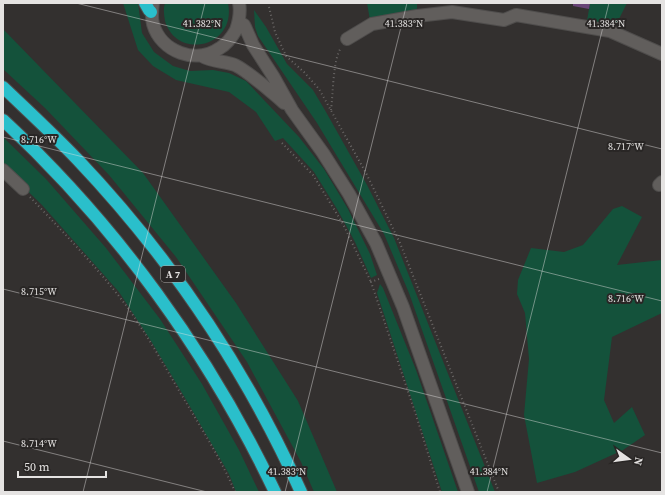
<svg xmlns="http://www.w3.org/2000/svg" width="665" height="495" font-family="'Source Serif 4',serif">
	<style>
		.green { fill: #14523b }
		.building { fill: #684476 }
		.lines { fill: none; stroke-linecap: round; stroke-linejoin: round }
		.minor-casing { stroke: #4f4d4c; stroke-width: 14 }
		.highway-casing { stroke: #4f4d4c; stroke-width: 14 }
		.path { stroke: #6a6766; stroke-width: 2; stroke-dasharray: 1 3; stroke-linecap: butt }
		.minor { stroke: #615e5c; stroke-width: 12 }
		.highway { stroke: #2abfcb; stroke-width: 12 }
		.ticks { fill: none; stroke: #e5e3e2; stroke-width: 1; stroke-opacity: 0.45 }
		.labels { text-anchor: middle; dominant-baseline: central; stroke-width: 4; stroke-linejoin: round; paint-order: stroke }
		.shield { fill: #292625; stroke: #adaaa9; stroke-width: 1 }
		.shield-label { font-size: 10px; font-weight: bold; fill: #e5e3e2 }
		.ticks-label { font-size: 10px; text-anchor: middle; fill: #e5e3e2; stroke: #292625; stroke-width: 4; stroke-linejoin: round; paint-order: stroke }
	</style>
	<rect width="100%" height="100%" fill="#33302f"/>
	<!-- green -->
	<path class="green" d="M123 3H138L142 33 154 52 173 66 190 71 213 70 229 73 246 81 299 137 324 169 348 209 370 254 377 275 371 278 355 242 337 209 314 172 283 138 275 141 256 112 229 92 176 80 153 66 138 50Z
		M165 3H228C237 47 177 61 165 21 164 15 163 9 165 3Z
		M367 3H417V11L398 13 370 20Z
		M590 3H627L614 29 587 21Z
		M254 10 266 27 287 64 313 90 326 112 367 185 394 238 495 492H479L409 293 384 234 317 123 258 36 255 27Z
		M3 29 143 173 236 303 298 401 337 492H314L301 462 247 362 176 257 109 175 45 108 3 69Z
		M3 137 46 179 106 248 160 319 202 384 239 450 259 492H236L229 474 185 398 151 341 119 292 42 205 3 167Z
		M622 206 642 217 617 265 662 260V313L612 337 604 400 614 423 632 407 645 435 623 450 575 472 537 483 524 415 529 359 525 313 517 294 518 280 531 248 564 252 583 245 613 209Z
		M380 284 383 288 416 370 458 492H442L377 293Z"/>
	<!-- building -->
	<path class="building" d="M573 3H590L589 9 573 6Z"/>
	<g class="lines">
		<defs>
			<path id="minor" d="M153 3C152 10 151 17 153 24 161 52 196 65 220 48 227 44 232 37 236 30 239 21 241 12 239 3
				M516 15 610 31 662 54
				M239 22 244 25 246 29 253 45 273 76 292 110 323 153 349 194 376 243 403 307 468 492
				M347 39 372 24 417 16 452 12 504 20 516 15
				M202 56C212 62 224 61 235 65 245 70 254 78 263 85 270 91 278 97 284 103
				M3 170 23 189
				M659 185 662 182"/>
			<path id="highway" d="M145 3 149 10 151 12
				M3 87C28 111 53 134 77 159 169 256 246 370 301 492
				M3 120C116 225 209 353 275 492"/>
		</defs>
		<!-- minor casing -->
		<use href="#minor" class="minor-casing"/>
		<!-- highway casing -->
		<use href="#highway" class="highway-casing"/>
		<!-- path -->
		<path class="path" d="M269 3V7L275 32 286 56 304 72 319 89 366 173 400 243 499 492
			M331 110C333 96 333 58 341 48
			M282 143 313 175 343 224 371 282
			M30 197C63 232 96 266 125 304 148 335 167 371 187 404 204 433 222 461 235 492
			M379 279 371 282 416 415 440 492"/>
		<!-- minor -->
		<use href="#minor" class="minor"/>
		<!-- highway -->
		<use href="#highway" class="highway"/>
	</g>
	<!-- ticks -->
	<path class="ticks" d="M76 3 662 149M3 137 662 301M3 289 662 453M3 441 207 492M83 492 205 3M285 492 407 3M487 492 609 3"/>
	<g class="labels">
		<!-- shield labels -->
		<rect class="shield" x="161" y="266" width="24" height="16" rx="3"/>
		<g class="shield-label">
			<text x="173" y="274">A 7</text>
		</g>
	</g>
	<g class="ticks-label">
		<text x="202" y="27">41.382°N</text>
		<text x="404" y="27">41.383°N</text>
		<text x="606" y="27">41.384°N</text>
		<text x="39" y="143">8.716°W</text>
		<text x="626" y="150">8.717°W</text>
		<text x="39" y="295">8.715°W</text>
		<text x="626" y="302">8.716°W</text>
		<text x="39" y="447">8.714°W</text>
		<text x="287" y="475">41.383°N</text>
		<text x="489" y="475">41.384°N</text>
	</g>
	<!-- border -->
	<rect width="665" height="495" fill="none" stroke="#e5e3e2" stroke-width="8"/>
	<!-- north arrow -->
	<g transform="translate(629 459) rotate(104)" stroke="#292625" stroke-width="3" paint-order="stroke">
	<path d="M0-3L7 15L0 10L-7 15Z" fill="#e5e3e2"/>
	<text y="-6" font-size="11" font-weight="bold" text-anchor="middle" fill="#e5e3e2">N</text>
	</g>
	<!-- scale -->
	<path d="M18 471v6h88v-6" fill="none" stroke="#e5e3e2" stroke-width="2"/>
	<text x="24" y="471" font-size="12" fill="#e5e3e2" stroke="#292625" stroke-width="3" paint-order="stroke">50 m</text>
</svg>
